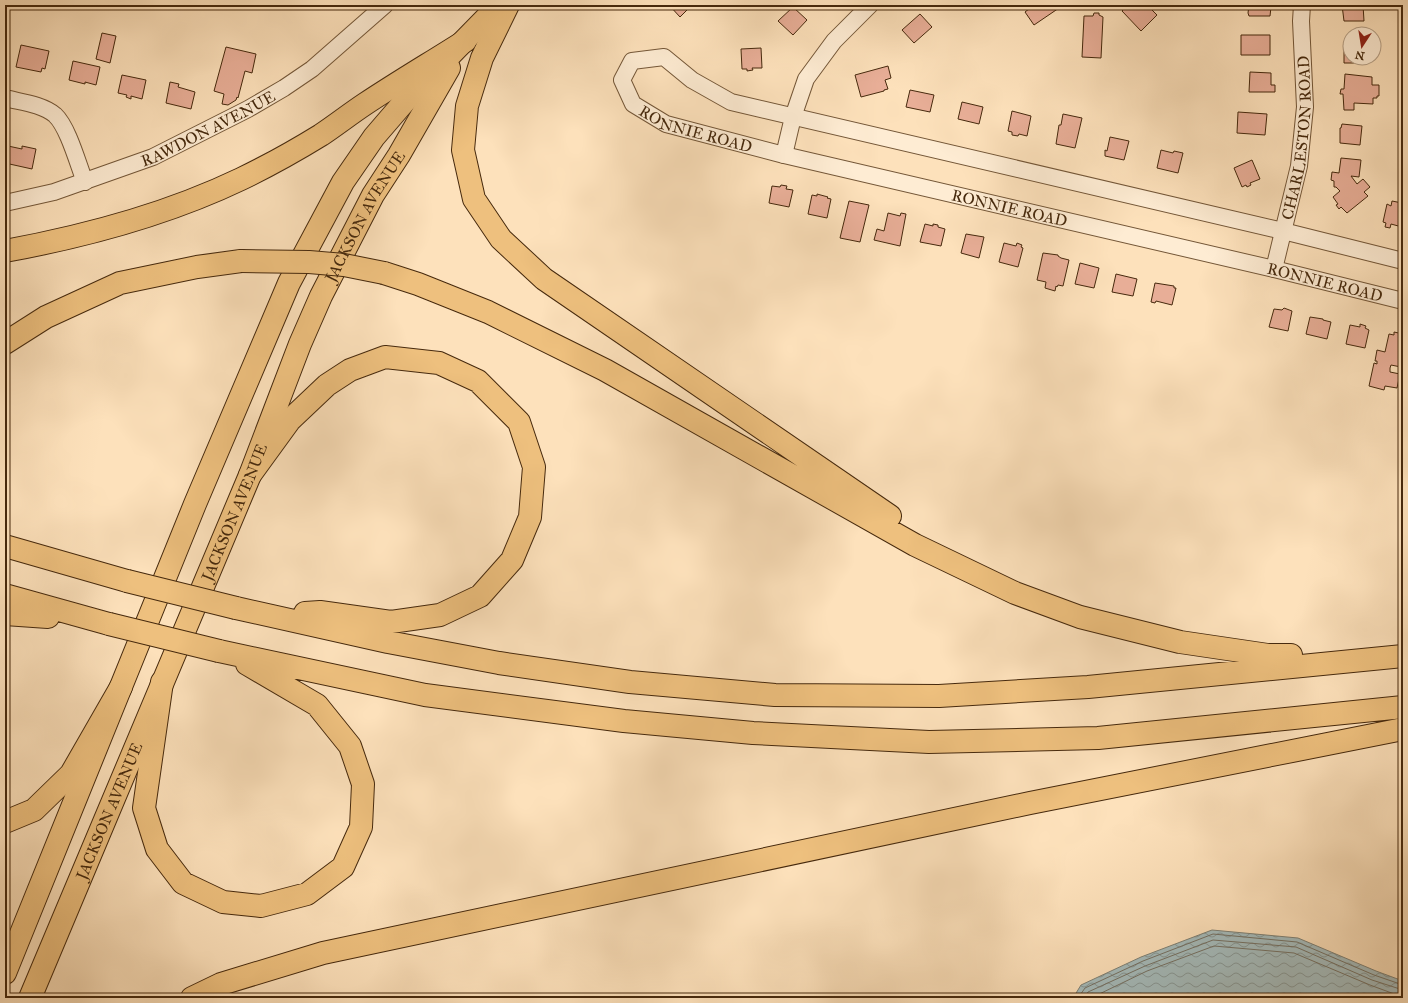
<svg xmlns="http://www.w3.org/2000/svg" width="1408" height="1003" font-family="'IM FELL Great Primer',serif">
	<style>
		.water { fill: url(#water-waves); stroke: #7f8175 }
		.lines { fill: none; stroke-linecap: round; stroke-linejoin: round }
		.shore { stroke: #767264; stroke-width: 1 }
		.building { fill: #e8ae97; stroke: #46290d }
		.minor-casing { stroke: #745738; stroke-width: 18 }
		.primary-casing { stroke: #46290d; stroke-width: 24 }
		.motorway-casing { stroke: #46290d; stroke-width: 24 }
		.minor { stroke: #feecd3; stroke-width: 16 }
		.primary { stroke: #eec07e; stroke-width: 22 }
		.motorway { stroke: #eec07e; stroke-width: 22 }
		.motorway-bridge-casing { stroke: #46290d; stroke-width: 24; stroke-linecap: butt }
		.motorway-bridge { stroke: #eec07e; stroke-width: 22 }
		.labels { text-anchor: middle; dominant-baseline: central; stroke-width: 3; stroke-linejoin: round; paint-order: stroke }
		.street-label { font-size: 16px; fill: #46290d; stroke: #feecd3 }
	</style>
	<defs>
		<pattern id="water-waves" width="16" height="10" patternUnits="userSpaceOnUse"><rect width="16" height="10" fill="#a5bbbb"/><path d="M0 5q4-4 8 0t8 0" fill="none" stroke="#889896"/></pattern>
	</defs>
	<rect width="100%" height="100%" fill="#fde1bb"/>
	<filter id="stains"><feTurbulence type="fractalNoise" baseFrequency=".005" numOctaves="4"/><feColorMatrix values="0 0 0 0 .2 0 0 0 0 .09 0 0 0 0 .02 0 0 0 .5 -.17"/></filter>
	<radialGradient id="worn" r=".72"><stop offset=".6" stop-color="#630" stop-opacity="0"/><stop offset="1" stop-color="#630" stop-opacity=".3"/></radialGradient>
	<!-- water -->
	<path class="water" d="M1212 930 1298 938 1376 971 1403 981V998H1073L1081 985 1141 957Z"/>
	<g class="lines">
		<!-- shore -->
		<path class="shore" d="M1078 998 1085 988 1143 961 1213 934 1297 942 1374 975 1403 985
			M1084 998 1088 992 1145 966 1213 940 1296 947 1372 980 1403 990
			M1091 998 1147 971 1214 946 1294 953 1370 985 1397 995 1403 996"/>
	</g>
	<!-- building -->
	<path class="building" d="M669 5H692L680 17Z
		M1034 5H1057L1059 8 1034 25 1025 12Z
		M1126 5H1147L1157 15 1141 31 1122 11 1127 6Z
		M1249 5H1269V7H1271L1270 16H1249L1248 13Z
		M1342 5H1363L1364 21H1344Z
		M793 7 807 20 793 35 778 21Z
		M1094 13H1099V15L1103 17 1101 58 1082 57 1084 16H1093Z
		M920 14 932 27 914 43 902 30Z
		M102 33 116 36 110 63 96 59Z
		M1241 35H1270V55H1241Z
		M1344 44H1350V58H1364V63H1344Z
		M21 45 49 51 45 69 42 68 41 72 16 67Z
		M226 47 256 54 252 73 245 71 238 98 237 97 236 100 228 105 222 104 224 94 214 91Z
		M761 48 762 68H752L753 70 747 71V69H742L741 49Z
		M73 61 100 67 96 85 85 82V84L69 80Z
		M888 66 891 78 885 80 888 89 884 90V91L861 97 855 75Z
		M1250 72 1271 73V85H1275V92H1249Z
		M1345 74 1372 77V85H1379V96H1377V98H1373V104L1354 103V110H1344L1343 94H1340L1341 89H1344Z
		M122 75 146 80 142 99 131 96V99L126 97 127 95 118 93Z
		M170 82 179 84 178 87 195 92 191 109 166 103Z
		M910 90 934 95 930 112 906 107Z
		M962 102 983 107 979 124 958 119Z
		M1012 111 1031 116 1027 136 1019 134 1018 136 1012 135V132L1008 131Z
		M1238 112 1267 114 1265 135 1237 133Z
		M1063 114 1082 118 1075 148 1056 144 1059 125H1061Z
		M1342 124 1362 126 1360 145 1340 143V128H1341Z
		M1110 137 1129 141 1124 160 1105 156V150L1107 151Z
		M8 146 22 149V146L36 149 32 169 5 163Z
		M1161 150 1173 153 1174 151 1183 153 1178 173 1157 168Z
		M1341 158 1361 160 1359 177 1351 176 1357 184 1363 179 1370 187 1364 192 1368 196 1347 213 1341 207 1339 209 1336 205 1338 204 1333 197 1340 191 1336 187H1334V181L1331 180 1332 172 1339 173Z
		M1252 160 1260 179 1250 183 1251 185 1247 187 1246 185 1242 187 1234 168Z
		M781 185 787 186 786 189 793 190 789 207 769 203 772 186 780 187Z
		M817 194 828 197 827 198 831 199 827 218 808 214 812 195 817 196Z
		M849 201 869 205 860 242 840 238Z
		M1392 201 1402 203 1401 208H1403L1402 227 1391 224 1390 228 1385 227 1386 223 1383 222 1387 204 1391 206Z
		M888 213 900 216 901 213 906 214 900 246 874 240 877 229 884 231Z
		M925 224 933 226V224L938 225V227L945 229 941 246 920 242Z
		M966 234 984 237 979 258 961 253Z
		M1004 243 1016 246 1017 243 1022 245 1021 247 1023 248 1018 267 999 262Z
		M1043 253 1058 255V256L1061 258 1069 260 1063 286 1058 285 1057 287 1056 286 1055 291 1045 288 1046 282 1037 280Z
		M1080 263 1099 268 1094 288 1075 284Z
		M1116 274 1137 279 1133 296 1112 292Z
		M1155 283 1174 286V288H1176L1172 305 1156 301 1155 303 1151 302Z
		M1284 308 1292 311 1288 331 1269 327 1274 309 1282 310Z
		M1310 317 1323 319V320L1331 322 1327 339 1306 334Z
		M1360 324 1366 326 1365 328 1369 330 1365 348 1346 344 1350 325 1360 327Z
		M1394 332 1403 334V359L1401 367 1391 365 1390 368V372L1400 374 1397 388 1385 386 1384 390 1369 386 1374 363 1377 364V361H1375L1377 350 1385 352 1389 334 1394 335Z"/>
	<g class="lines">
		<defs>
			<g id="minor">
				<path d="M5 98C20 102 42 104 55 115 68 127 78 164 85 182"/>
				<path d="M784 155 793 117 806 79 834 41 870 5"/>
				<path id="s1" d="M5 203 54 192 153 157 248 109 284 88 312 69 385 5"/>
				<path id="s2" d="M1403 261 1283 231 731 102 692 80 664 57 632 61 622 80 633 104 666 124 784 155 1274 269 1403 301"/>
				<path id="s3" d="M1274 269 1299 166 1305 107 1301 21 1302 5"/>
			</g>
			<g id="primary">
				<path d="M5 973 195 504 289 283 343 182 374 137 405 101 499 5"/>
				<path id="s4" d="M30 998 250 475 300 344 321 296 373 195 399 155 449 68"/>
			</g>
			<path id="motorway" d="M508 5 482 58 467 106 463 150 474 199 501 239 544 279 890 516
				M5 251C87 236 166 215 241 179 268 166 295 151 321 135 336 125 350 114 365 104 398 82 432 62 465 41
				M384 273 418 284 488 312 605 370 915 545 1015 593 1080 617 1180 642 1268 655H1291
				M5 343 46 317 120 283 197 267 241 261
				M250 475 290 420 327 385 350 370 385 357 439 363 478 381 519 422 534 467 530 517 512 560 480 596 440 615 391 622 320 612 305 613
				M5 546 127 581
				M5 595 109 624
				M236 608 388 642 499 663 630 682 775 695 939 696 1088 687 1403 656
				M5 614 48 617
				M219 651 425 695 624 721 753 733 929 742 1098 738 1403 707
				M162 682 144 808 157 849 183 883 223 902 261 906 307 894 343 867 361 827 363 784 350 746 317 705 247 664
				M5 822 34 810 71 774 121 687
				M192 998 221 984 323 953 1030 803 1403 729"/>
		</defs>
		<!-- minor casing -->
		<use href="#minor" class="minor-casing"/>
		<!-- primary casing -->
		<use href="#primary" class="primary-casing"/>
		<!-- motorway casing -->
		<use href="#motorway" class="motorway-casing"/>
		<!-- minor -->
		<use href="#minor" class="minor"/>
		<!-- primary -->
		<use href="#primary" class="primary"/>
		<!-- motorway -->
		<use href="#motorway" class="motorway"/>
		<defs>
			<path id="motorway-bridge" d="M241 261 309 262 344 265 384 273
				M127 581 236 608
				M109 624 219 651"/>
		</defs>
		<!-- motorway-bridge casing -->
		<use href="#motorway-bridge" class="motorway-bridge-casing"/>
		<!-- motorway-bridge -->
		<use href="#motorway-bridge" class="motorway-bridge"/>
	</g>
	<g class="labels">
		<!-- street labels -->
		<g class="street-label">
			<text stroke="none"><textPath href="#s1" startOffset="217">RAWDON AVENUE</textPath></text>
			<text stroke="none"><textPath href="#s2" startOffset="920">RONNIE ROAD</textPath></text>
			<text stroke="none"><textPath href="#s3" startOffset="134">CHARLESTON ROAD</textPath></text>
			<text stroke="none"><textPath href="#s2" startOffset="1244">RONNIE ROAD</textPath></text>
			<text stroke="none"><textPath href="#s4" startOffset="851">JACKSON AVENUE</textPath></text>
			<text stroke="none"><textPath href="#s2" startOffset="1568">RONNIE ROAD</textPath></text>
			<text stroke="none"><textPath href="#s4" startOffset="527">JACKSON AVENUE</textPath></text>
			<text stroke="none"><textPath href="#s4" startOffset="203">JACKSON AVENUE</textPath></text>
		</g>
	</g>
	<!-- margin -->
	<rect width="1408" height="1003" fill="none" stroke="#fde1bb" stroke-width="20"/>
	<rect x="6" y="6" width="1396" height="991" fill="none" stroke="#46290d" stroke-width="2"/>
	<rect x="10" y="10" width="1388" height="983" fill="none" stroke="#46290d"/>
	<!-- north arrow -->
	<g transform="translate(1362 46) rotate(192)"><circle r="19" fill="#feecd3" stroke="#b49e84"/>
	<path d="M0-3L7 15L0 10L-7 15Z" fill="#8f2418"/>
	<text y="-6" font-size="11" font-weight="bold" text-anchor="middle" fill="#46290d">N</text>
	</g>
	<rect width="100%" height="100%" filter="url(#stains)"/>
	<rect width="100%" height="100%" fill="url(#worn)"/>
</svg>
